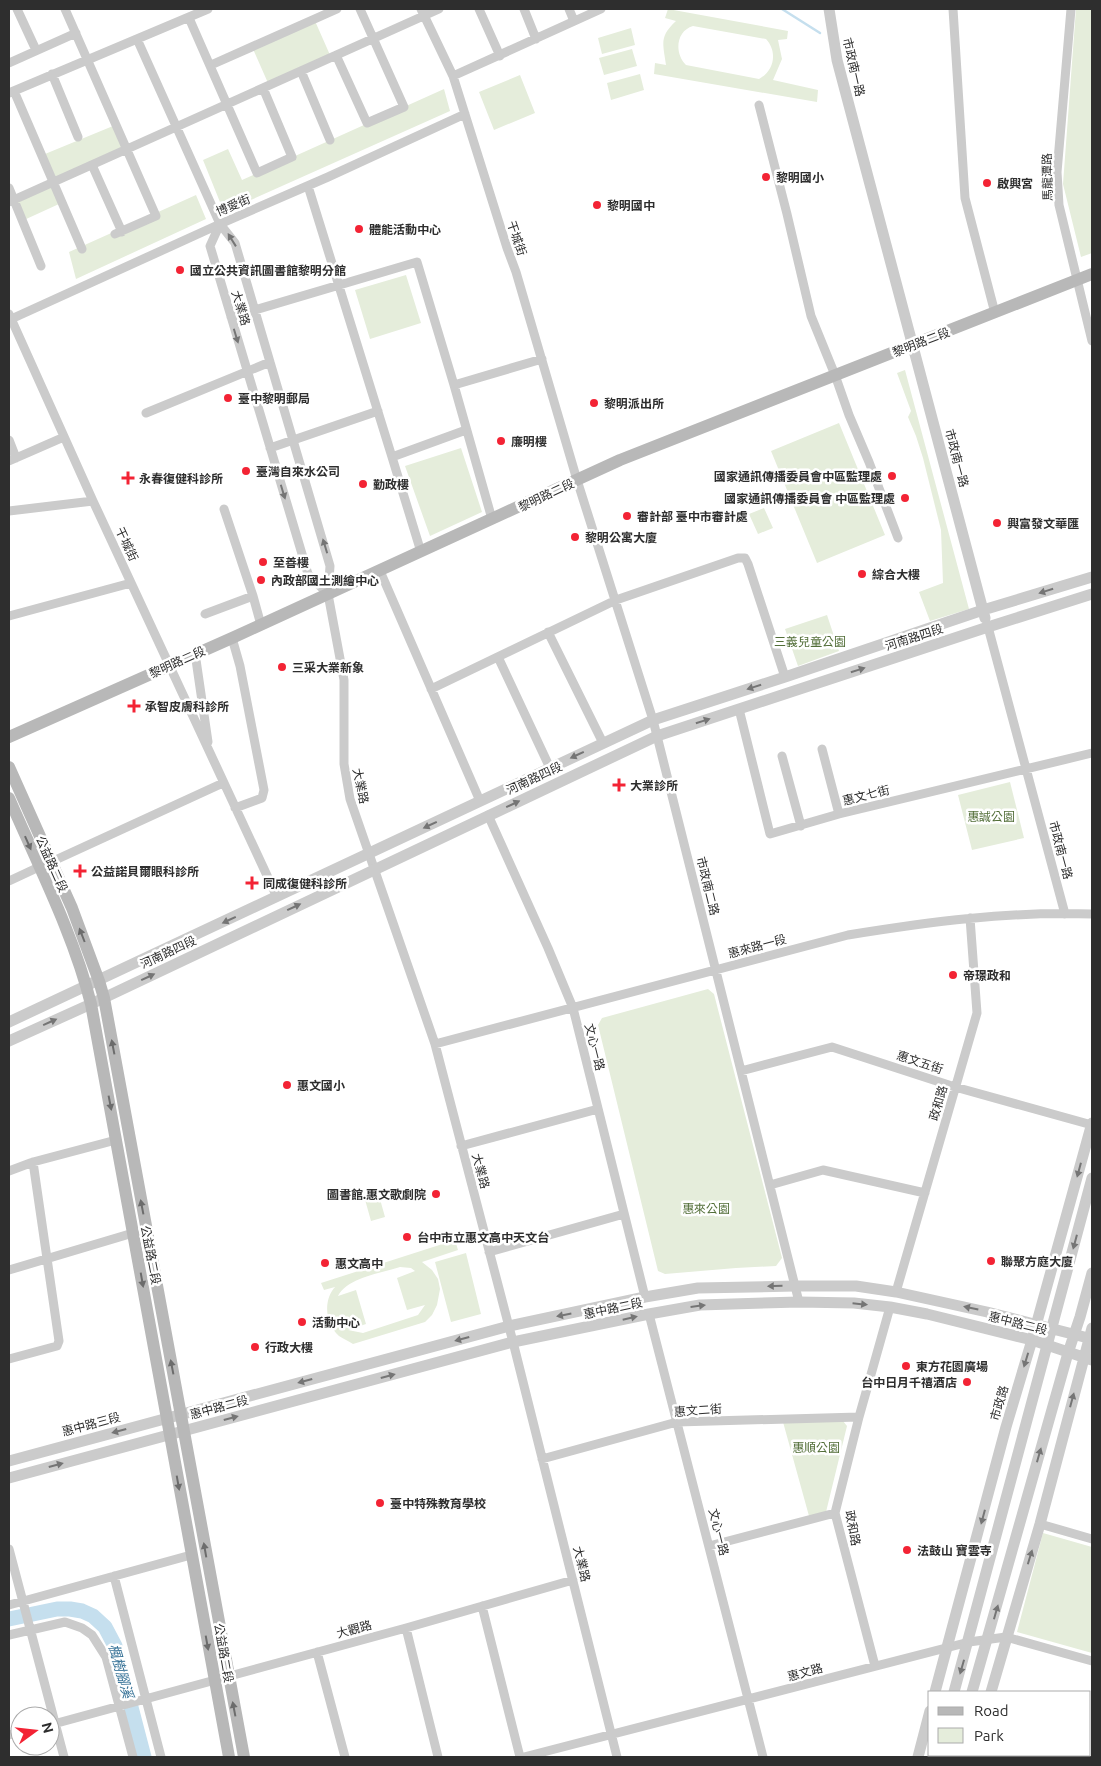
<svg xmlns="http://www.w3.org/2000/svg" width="1101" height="1766" font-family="Ubuntu,'Noto Sans TC',sans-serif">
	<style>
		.green { fill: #e5eddb; fill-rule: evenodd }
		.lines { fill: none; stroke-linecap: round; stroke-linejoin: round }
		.stream { stroke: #c5dfee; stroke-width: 2.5 }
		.river { stroke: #c5dfee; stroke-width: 15 }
		.minor { stroke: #cbcbcb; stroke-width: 9 }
		.tertiary { stroke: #cbcbcb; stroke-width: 11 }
		.secondary { stroke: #b8b8b8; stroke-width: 12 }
		.oneway { fill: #757575 }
		.oneway2 { fill: #6c6c6c }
		.poi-dot { fill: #f32334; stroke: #fff; stroke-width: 2 }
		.labels { text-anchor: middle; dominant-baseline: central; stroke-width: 5; stroke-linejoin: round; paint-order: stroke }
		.street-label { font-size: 12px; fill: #2e2e2e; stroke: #fff }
		.poi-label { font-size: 12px; font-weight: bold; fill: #2e2e2e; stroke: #fff; text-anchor: start }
		.park-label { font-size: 12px; fill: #526e38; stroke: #fff }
		.water-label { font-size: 14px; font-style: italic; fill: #367297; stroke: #fff }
	</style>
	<rect width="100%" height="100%" fill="#fff"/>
	<!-- green -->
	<path class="green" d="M668 9 788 31 787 39 778 40 782 59 773 80 818 90 817 102 654 74 655 63 666 65C663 43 659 37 676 21L665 18ZM693 26 766 39C778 52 774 71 759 79L686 65C674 53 676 31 693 26Z
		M1076 9H1092V253L1081 257 1063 184Z
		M315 21 330 55 268 83 253 49Z
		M631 28 635 45 602 54 598 38Z
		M632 49 637 66 604 75 599 58Z
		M640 74 644 90 611 100 607 83Z
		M520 75 535 113 494 130 479 92Z
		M444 89 450 111 224 212 203 160 228 149 242 180Z
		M113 126 122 147 56 178 45 154Z
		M51 186 59 204 24 220 16 201Z
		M196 195 206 219 76 279 69 252Z
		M406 275 421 323 370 339 355 290Z
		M905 370 969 609 930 621 919 592 943 583 941 530 923 458 916 436 908 417 911 411 897 373Z
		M839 423 885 535 817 563 771 451Z
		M461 448 482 512 430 536 405 466Z
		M764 508 773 528 758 534 749 514Z
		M827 615 839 651 798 666 785 629Z
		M1010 782 1024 838 972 850 958 795Z
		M708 989 714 994 782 1258 776 1266 736 1268 665 1274 658 1271 598 1025 602 1018Z
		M378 1192 385 1217 371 1221 364 1196Z
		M455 1240 458 1250 422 1262 432 1270 438 1279 440 1289 437 1305 432 1315 425 1322 353 1344C349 1341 343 1339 339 1336 325 1324 323 1300 335 1287L324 1290 321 1283ZM400 1267 411 1268 415 1271 397 1278 407 1310 425 1305 418 1315 363 1333 348 1330 366 1324 356 1290 338 1296C347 1278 381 1273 400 1267Z
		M466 1253 481 1314 451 1322 435 1262Z
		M843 1421 847 1426 826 1512 809 1516 783 1422Z
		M1043 1533 1092 1547V1653L1017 1632Z"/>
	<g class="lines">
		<!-- stream -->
		<path class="stream" d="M782 9 820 33"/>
		<!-- river -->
		<path class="river" d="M9 1619 57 1609H70L82 1611 93 1616 105 1627 115 1646 144 1757"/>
		<!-- minor -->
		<path class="minor" d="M17 9 36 50
			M65 9 156 216 115 234
			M421 9 453 76 507 248 516 272 577 480 653 720 799 1302
			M479 9 500 56
			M524 9 536 39
			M569 9 574 21
			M953 9 965 198 995 313
			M1071 9 1057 172 1059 205 1092 341
			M189 18 257 173 292 157 263 88
			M137 39 220 224 235 243 330 566 328 594 344 680V764L350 799 435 1044 513 1342 617 1757
			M336 55 367 123 404 107 360 9
			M9 63 76 33
			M211 65 337 9
			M301 71 330 140
			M52 74 78 137
			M453 76 601 9
			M14 91 82 249
			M9 93 208 9
			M759 105 787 214 811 316 835 375 849 415 869 462 898 538
			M92 165 122 232
			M308 186 392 457
			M9 188 41 266
			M9 202 439 9
			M220 224 210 246 308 574 328 594
			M9 314 93 501 277 897
			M231 317 417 262 454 385
			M9 320 220 224 328 177 465 114
			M146 413 270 362
			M9 440 16 458
			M270 448 378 411
			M9 461 64 437
			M224 509 253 596 261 625
			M9 511 93 501
			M492 519 454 385 542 359
			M421 552 392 457 466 430
			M380 571 480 801
			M205 614 253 596
			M9 616 131 583
			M988 627 1065 914
			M548 632 603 743
			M232 638 240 666 264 790 262 798 235 808
			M195 653 208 742
			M498 657 550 768
			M431 689 616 600 738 558H745L748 564 785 677
			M739 709 770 834 839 814 1092 753
			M822 749 839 814
			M782 756 801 826
			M488 815 548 948 573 1008 645 1297
			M51 862 223 783
			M9 881 39 867
			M435 1044 848 935C928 922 1010 911 1092 914
			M741 1071 832 1047 955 1087 1092 1125
			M461 1146 598 1109
			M9 1171 33 1162 116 1140
			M770 1185 823 1170 925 1193
			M489 1252 624 1214
			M9 1270 133 1233
			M896 1292 977 1013 970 918
			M649 1314 763 1757
			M9 1359 57 1346 59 1341 33 1162
			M542 1459 677 1422 859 1417
			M1040 1524 1092 1539
			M709 1546 835 1513
			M9 1549 64 1757
			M114 1576 161 1757
			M9 1605 191 1555
			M482 1606 520 1757
			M406 1628 438 1757
			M9 1635 65 1622 82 1628 92 1635 106 1657 133 1757
			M317 1652 345 1757
			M875 1666 835 1513 859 1417 890 1307
			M50 1725 406 1628 573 1580
			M9 1735 20 1732
			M524 1757 969 1642 1006 1637 1092 1661"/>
		<!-- tertiary -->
		<path class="tertiary" d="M829 9 837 60 985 618
			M9 1022 653 720 785 677 983 610 1092 577
			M9 1041 91 1004 657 736 988 627 1092 594
			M9 1461 509 1326 645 1297 698 1288 795 1286H856L896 1292 987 1312 1092 1339
			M9 1478 513 1342 649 1314 700 1305 799 1302 854 1303 890 1307 927 1314 1032 1340 1092 1360
			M935 1692 1006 1427 1032 1340 1092 1123
			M954 1692 1092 1178
			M972 1692 1068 1353 1080 1317 1092 1273
			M991 1692 1040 1524 1092 1328
			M918 1757 930 1711
			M935 1757 936 1755
			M958 1757V1755
			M976 1757 977 1755"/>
		<!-- secondary -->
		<path class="secondary" d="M9 737 232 638 620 460 1092 274
			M9 767 72 908 99 981 104 998 244 1757
			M9 798C37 863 74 935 91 1004L229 1757"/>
	</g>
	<!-- one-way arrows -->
	<defs><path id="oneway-solid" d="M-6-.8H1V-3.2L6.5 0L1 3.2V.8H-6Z" transform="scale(1.25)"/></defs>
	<g class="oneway">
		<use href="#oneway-solid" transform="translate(232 240) rotate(-122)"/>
		<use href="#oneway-solid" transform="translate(236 336) rotate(73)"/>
		<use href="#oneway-solid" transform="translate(283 492) rotate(73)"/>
		<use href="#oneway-solid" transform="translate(325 546) rotate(-107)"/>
		<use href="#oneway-solid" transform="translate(1046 591) rotate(163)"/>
		<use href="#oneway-solid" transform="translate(858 670) rotate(-18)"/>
		<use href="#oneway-solid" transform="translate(754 687) rotate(162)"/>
		<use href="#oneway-solid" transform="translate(703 721) rotate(-18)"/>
		<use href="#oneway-solid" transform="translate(577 755) rotate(155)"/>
		<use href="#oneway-solid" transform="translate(513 804) rotate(-25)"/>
		<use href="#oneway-solid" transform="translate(430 825) rotate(155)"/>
		<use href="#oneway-solid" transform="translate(294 907) rotate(-25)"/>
		<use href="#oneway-solid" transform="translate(229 920) rotate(155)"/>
		<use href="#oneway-solid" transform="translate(148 977) rotate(-25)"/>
		<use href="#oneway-solid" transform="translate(50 1022) rotate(-24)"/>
		<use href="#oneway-solid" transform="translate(1079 1170) rotate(105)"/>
		<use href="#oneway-solid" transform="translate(1075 1242) rotate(105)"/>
		<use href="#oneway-solid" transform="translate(775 1286) rotate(179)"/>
		<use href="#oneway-solid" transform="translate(860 1304) rotate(6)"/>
		<use href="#oneway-solid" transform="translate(698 1306) rotate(-7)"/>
		<use href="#oneway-solid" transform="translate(971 1308) rotate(-168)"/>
		<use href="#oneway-solid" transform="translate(564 1315) rotate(169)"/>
		<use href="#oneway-solid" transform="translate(630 1318) rotate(-13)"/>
		<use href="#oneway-solid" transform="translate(462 1339) rotate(165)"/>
		<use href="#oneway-solid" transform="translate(1026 1360) rotate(107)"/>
		<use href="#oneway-solid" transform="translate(388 1376) rotate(-15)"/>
		<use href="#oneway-solid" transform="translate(305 1381) rotate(165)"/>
		<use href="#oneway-solid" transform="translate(1072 1400) rotate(-75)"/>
		<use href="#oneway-solid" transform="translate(231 1418) rotate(-15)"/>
		<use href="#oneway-solid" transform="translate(119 1431) rotate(165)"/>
		<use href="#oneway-solid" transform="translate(1039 1455) rotate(-74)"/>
		<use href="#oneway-solid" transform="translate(56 1465) rotate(-15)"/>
		<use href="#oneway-solid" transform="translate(983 1517) rotate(105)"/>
		<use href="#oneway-solid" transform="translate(1030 1557) rotate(-73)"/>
		<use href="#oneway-solid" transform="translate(996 1612) rotate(-74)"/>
		<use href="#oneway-solid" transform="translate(962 1667) rotate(106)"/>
	</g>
	<g class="oneway2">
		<use href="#oneway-solid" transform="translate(28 843) rotate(66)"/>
		<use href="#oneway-solid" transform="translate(82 935) rotate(-111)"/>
		<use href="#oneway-solid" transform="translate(113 1047) rotate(-101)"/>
		<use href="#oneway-solid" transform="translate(110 1103) rotate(79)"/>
		<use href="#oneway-solid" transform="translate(142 1207) rotate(-101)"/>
		<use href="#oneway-solid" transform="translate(142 1280) rotate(80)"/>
		<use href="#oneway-solid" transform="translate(172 1367) rotate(-101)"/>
		<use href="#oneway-solid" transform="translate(178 1483) rotate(80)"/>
		<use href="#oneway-solid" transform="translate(205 1550) rotate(-100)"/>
		<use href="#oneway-solid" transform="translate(207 1643) rotate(80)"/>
		<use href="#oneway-solid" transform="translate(234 1709) rotate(-101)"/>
	</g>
	<!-- markers -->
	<g class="poi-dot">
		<circle cx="766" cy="177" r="5"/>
		<circle cx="987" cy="183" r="5"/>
		<circle cx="597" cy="205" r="5"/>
		<circle cx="359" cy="229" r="5"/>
		<circle cx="180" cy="270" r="5"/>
		<circle cx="228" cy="398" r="5"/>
		<circle cx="594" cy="403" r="5"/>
		<circle cx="501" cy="441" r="5"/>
		<circle cx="246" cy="471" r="5"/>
		<circle cx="892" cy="476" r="5"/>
		<path d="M125.5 470.5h5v5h5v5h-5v5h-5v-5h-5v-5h5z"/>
		<circle cx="363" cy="484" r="5"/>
		<circle cx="905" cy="498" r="5"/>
		<circle cx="627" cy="516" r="5"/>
		<circle cx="997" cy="523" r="5"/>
		<circle cx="575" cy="537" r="5"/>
		<circle cx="263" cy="562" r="5"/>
		<circle cx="862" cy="574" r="5"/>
		<circle cx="261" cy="580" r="5"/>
		<circle cx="282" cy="667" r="5"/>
		<path d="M131.5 698.5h5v5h5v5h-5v5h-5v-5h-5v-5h5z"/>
		<path d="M616.5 777.5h5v5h5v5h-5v5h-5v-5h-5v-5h5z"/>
		<path d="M77.5 863.5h5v5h5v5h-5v5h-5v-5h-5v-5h5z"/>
		<path d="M249.5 875.5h5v5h5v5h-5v5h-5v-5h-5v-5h5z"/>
		<circle cx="953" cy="975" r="5"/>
		<circle cx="287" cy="1085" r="5"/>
		<circle cx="436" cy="1194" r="5"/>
		<circle cx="407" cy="1237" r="5"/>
		<circle cx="991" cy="1261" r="5"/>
		<circle cx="325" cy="1263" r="5"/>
		<circle cx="302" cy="1322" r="5"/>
		<circle cx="255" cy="1347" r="5"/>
		<circle cx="906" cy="1366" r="5"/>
		<circle cx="967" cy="1382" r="5"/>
		<circle cx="380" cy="1503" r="5"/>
		<circle cx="907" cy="1550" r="5"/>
	</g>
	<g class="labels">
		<!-- street labels -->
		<g class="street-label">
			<text transform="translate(854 67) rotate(77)">市政南一路</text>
			<text transform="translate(1047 177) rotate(-91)">馬龍潭路</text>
			<text transform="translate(233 205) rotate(-23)">博愛街</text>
			<text transform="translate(517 238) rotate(71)">干城街</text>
			<text transform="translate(241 308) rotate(73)">大業路</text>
			<text transform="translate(921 342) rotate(-21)">黎明路二段</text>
			<text transform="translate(957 458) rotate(75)">市政南一路</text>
			<text transform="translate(546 495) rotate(-25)">黎明路二段</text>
			<text transform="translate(127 544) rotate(65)">干城街</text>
			<text transform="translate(914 637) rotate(-18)">河南路四段</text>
			<text transform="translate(177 662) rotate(-24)">黎明路二段</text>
			<text transform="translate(534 778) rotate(-25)">河南路四段</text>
			<text transform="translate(361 786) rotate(78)">大業路</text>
			<text transform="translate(866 795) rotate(-14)">惠文七街</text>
			<text transform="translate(1061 850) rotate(75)">市政南一路</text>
			<text transform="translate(52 864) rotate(66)">公益路二段</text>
			<text transform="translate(708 886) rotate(76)">市政南二路</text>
			<text transform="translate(757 946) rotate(-15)">惠來路一段</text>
			<text transform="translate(168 952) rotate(-25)">河南路四段</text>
			<text transform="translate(595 1047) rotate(76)">文心一路</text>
			<text transform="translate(920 1062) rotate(18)">惠文五街</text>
			<text transform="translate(938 1103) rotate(-74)">政和路</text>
			<text transform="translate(481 1171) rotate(75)">大業路</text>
			<text transform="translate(151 1255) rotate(79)">公益路二段</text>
			<text transform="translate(613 1308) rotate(-12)">惠中路二段</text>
			<text transform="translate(1018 1323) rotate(14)">惠中路二段</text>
			<text transform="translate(999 1403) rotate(-74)">市政路</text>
			<text transform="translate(219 1407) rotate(-15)">惠中路二段</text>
			<text transform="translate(698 1410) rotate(-4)">惠文二街</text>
			<text transform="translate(91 1424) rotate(-15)">惠中路三段</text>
			<text transform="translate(853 1528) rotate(79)">政和路</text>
			<text transform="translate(719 1532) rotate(76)">文心一路</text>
			<text transform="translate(582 1564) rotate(76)">大業路</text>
			<text transform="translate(354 1629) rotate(-15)">大觀路</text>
			<text transform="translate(224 1653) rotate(80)">公益路二段</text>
			<text transform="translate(805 1672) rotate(-15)">惠文路</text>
		</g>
		<!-- poi labels -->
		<g class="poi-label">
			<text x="776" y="177">黎明國小</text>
			<text x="997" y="183">啟興宮</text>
			<text x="607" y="205">黎明國中</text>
			<text x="369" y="229">體能活動中心</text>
			<text x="190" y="270">國立公共資訊圖書館黎明分館</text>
			<text x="238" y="398">臺中黎明郵局</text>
			<text x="604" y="403">黎明派出所</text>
			<text x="511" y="441">廉明樓</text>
			<text x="256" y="471">臺灣自來水公司</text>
			<text x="882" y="476" text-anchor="end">國家通訊傳播委員會中區監理處</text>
			<text x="139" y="478">永春復健科診所</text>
			<text x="373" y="484">勤政樓</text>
			<text x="895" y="498" text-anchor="end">國家通訊傳播委員會 中區監理處</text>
			<text x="637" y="516">審計部 臺中市審計處</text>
			<text x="1007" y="523">興富發文華匯</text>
			<text x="585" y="537">黎明公寓大廈</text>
			<text x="273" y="562">至善樓</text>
			<text x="872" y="574">綜合大樓</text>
			<text x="271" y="580">內政部國土測繪中心</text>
			<text x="292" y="667">三采大業新象</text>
			<text x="145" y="706">承智皮膚科診所</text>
			<text x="630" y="785">大業診所</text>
			<text x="91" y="871">公益諾貝爾眼科診所</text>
			<text x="263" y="883">同成復健科診所</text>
			<text x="963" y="975">帝璟政和</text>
			<text x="297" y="1085">惠文國小</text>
			<text x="426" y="1194" text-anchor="end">圖書館.惠文歌劇院</text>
			<text x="417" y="1237">台中市立惠文高中天文台</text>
			<text x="1001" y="1261">聯聚方庭大廈</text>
			<text x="335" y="1263">惠文高中</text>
			<text x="312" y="1322">活動中心</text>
			<text x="265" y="1347">行政大樓</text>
			<text x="916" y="1366">東方花園廣場</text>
			<text x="957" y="1382" text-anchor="end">台中日月千禧酒店</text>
			<text x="390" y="1503">臺中特殊教育學校</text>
			<text x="917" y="1550">法鼓山 寶雲寺</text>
		</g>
		<!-- park labels -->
		<g class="park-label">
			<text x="810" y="641">三義兒童公園</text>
			<text x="991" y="816">惠誠公園</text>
			<text x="706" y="1208">惠來公園</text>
			<text x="816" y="1447">惠順公園</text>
		</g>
		<!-- water labels -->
		<g class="water-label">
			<text transform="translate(121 1671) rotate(74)">楓樹腳溪</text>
		</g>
	</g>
	<!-- border -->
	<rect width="1101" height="1766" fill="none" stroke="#2e2e2e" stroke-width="20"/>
	<!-- legend -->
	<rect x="928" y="1691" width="162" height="65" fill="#ffffff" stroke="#ababab"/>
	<rect x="938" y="1707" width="25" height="8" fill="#b8b8b8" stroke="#ababab"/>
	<text x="974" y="1716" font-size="15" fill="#2e2e2e">Road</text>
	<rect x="938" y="1728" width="25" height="15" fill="#e5eddb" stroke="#ababab"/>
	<text x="974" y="1741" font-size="15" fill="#2e2e2e">Park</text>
	<!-- north arrow -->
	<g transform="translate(35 1731) rotate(75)"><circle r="24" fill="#ffffff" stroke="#ababab"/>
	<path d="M0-4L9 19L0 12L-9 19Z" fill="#f32334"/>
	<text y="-8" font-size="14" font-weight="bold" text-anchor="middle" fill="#2e2e2e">N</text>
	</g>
</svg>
